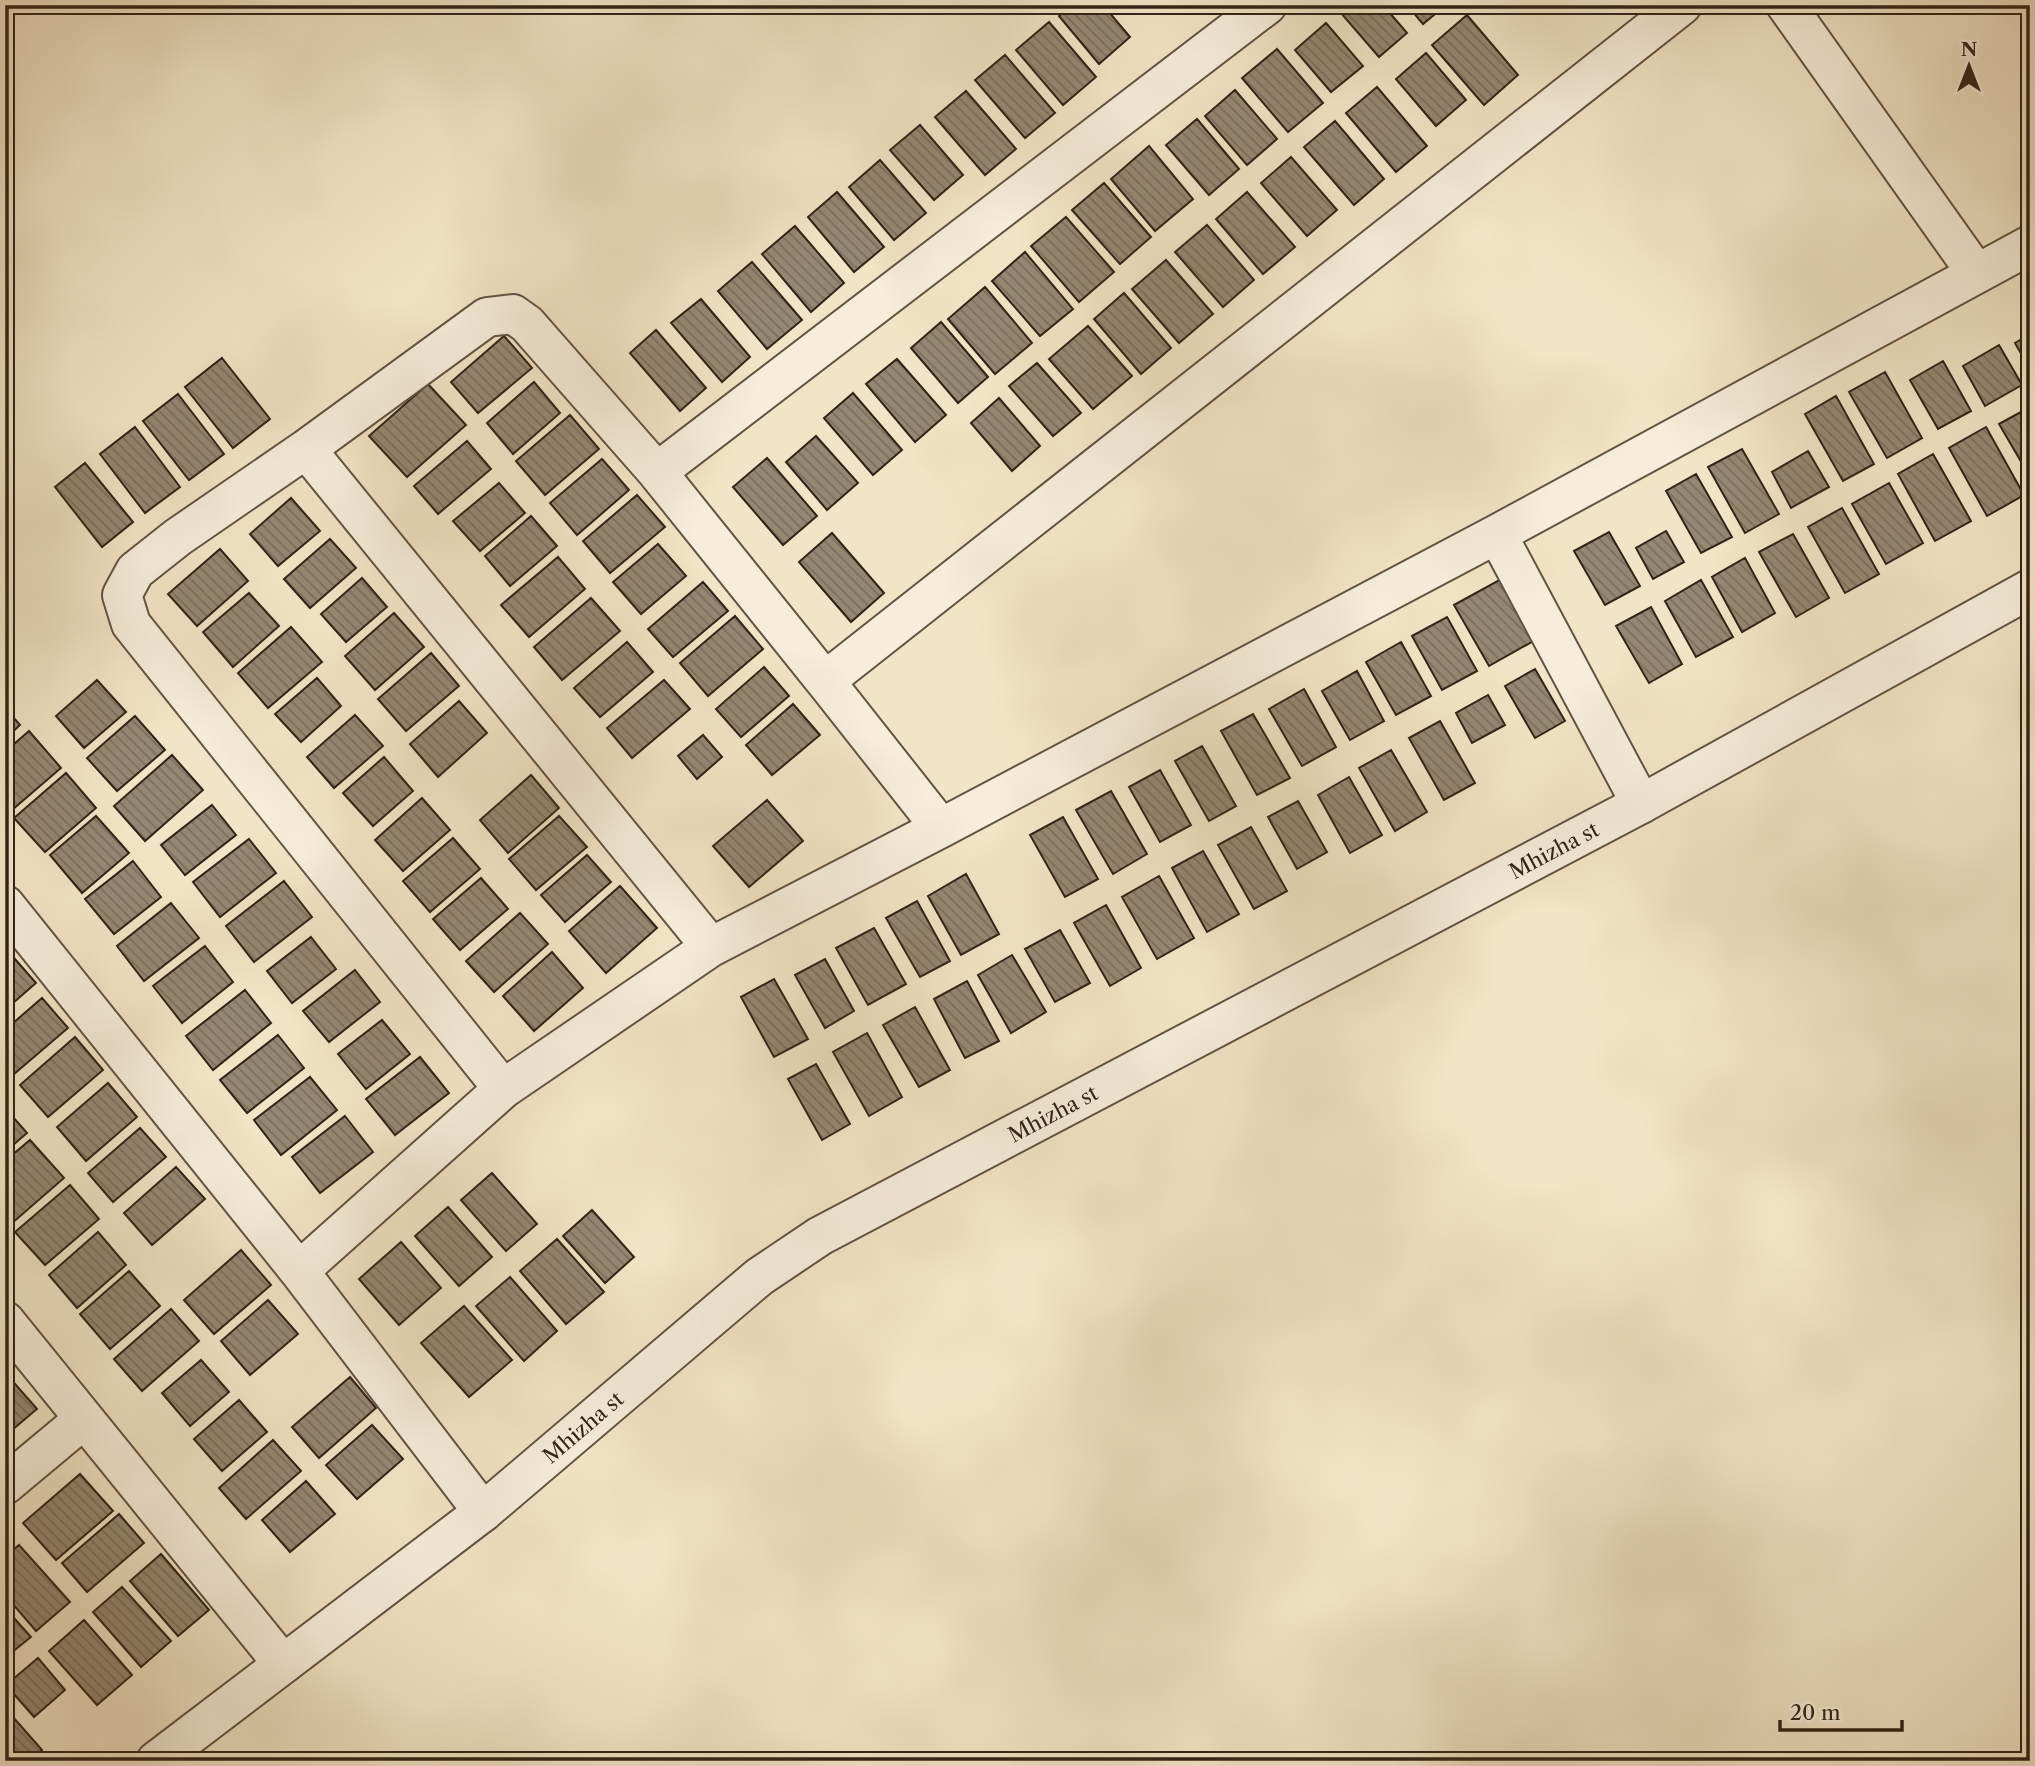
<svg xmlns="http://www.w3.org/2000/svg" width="2035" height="1766" font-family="'Libre Caslon Text',serif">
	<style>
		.building { fill: url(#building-back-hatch); stroke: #322316; stroke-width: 2 }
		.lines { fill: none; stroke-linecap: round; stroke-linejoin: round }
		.minor-casing { stroke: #625342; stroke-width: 42 }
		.tertiary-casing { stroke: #625342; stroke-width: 42 }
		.minor { stroke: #f7edda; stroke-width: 38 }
		.tertiary { stroke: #f7edda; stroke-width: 38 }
		.labels { text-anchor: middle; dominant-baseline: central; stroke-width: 7; stroke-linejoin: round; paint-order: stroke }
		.street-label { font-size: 21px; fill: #322316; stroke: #f7edda }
	</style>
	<defs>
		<pattern id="building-back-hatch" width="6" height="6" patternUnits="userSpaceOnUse" patternTransform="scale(1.75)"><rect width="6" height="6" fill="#968772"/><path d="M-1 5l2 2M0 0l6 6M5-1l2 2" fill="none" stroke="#7b6e5d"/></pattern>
	</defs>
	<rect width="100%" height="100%" fill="#f2e4c6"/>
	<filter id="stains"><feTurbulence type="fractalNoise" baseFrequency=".00286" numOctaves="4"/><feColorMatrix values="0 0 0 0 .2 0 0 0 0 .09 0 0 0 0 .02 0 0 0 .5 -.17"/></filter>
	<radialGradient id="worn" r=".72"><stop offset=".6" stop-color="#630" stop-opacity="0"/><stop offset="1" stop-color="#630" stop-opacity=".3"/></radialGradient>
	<!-- building -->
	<path class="building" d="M1072 5H1103L1130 37 1099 64 1059 16Z
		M1334 5H1383L1407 33 1379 57Z
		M1407 5H1446L1423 24Z
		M1467 15 1518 75 1484 105 1432 45Z
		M1049 22 1096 77 1063 105 1016 50Z
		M1326 23 1363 66 1331 92 1295 50Z
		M1277 49 1323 103 1288 132 1242 78Z
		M1426 53 1466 100 1436 126 1396 79Z
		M1005 55 1055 113 1025 138 975 80Z
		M1377 87 1427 146 1396 172 1346 113Z
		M1235 90 1277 139 1247 165 1205 116Z
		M966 91 1016 149 985 175 935 117Z
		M1197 119 1239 169 1209 195 1166 145Z
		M1335 121 1384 179 1354 205 1304 147Z
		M920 125 963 175 934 200 890 150Z
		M1149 146 1193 199 1155 231 1111 179Z
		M1291 157 1337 210 1307 236 1261 183Z
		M880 160 926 213 894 240 849 187Z
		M1104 183 1151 237 1120 264 1072 210Z
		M837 192 884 247 854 272 808 217Z
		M1247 192 1295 247 1263 274 1216 219Z
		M1066 217 1114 272 1079 302 1031 246Z
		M1207 225 1254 280 1223 307 1175 252Z
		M795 226 844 283 811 312 762 254Z
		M1025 252 1073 309 1040 336 992 281Z
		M1166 260 1213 314 1179 343 1132 289Z
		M752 262 802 320 767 349 718 291Z
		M985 287 1032 343 995 374 948 319Z
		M1124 293 1171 348 1141 374 1094 319Z
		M701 299 750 357 722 382 671 323Z
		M941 322 988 377 958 403 911 348Z
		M1088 326 1132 376 1093 409 1049 359Z
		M656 330 706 388 680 411 630 353Z
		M2030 334V369L2015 343Z
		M504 336 532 368 478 413 451 382Z
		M1999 345 2022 385 1985 406 1963 366Z
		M222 358 270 419 233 448 185 387Z
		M897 359 946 415 915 442 866 384Z
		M1943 361 1971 411 1938 429 1910 380Z
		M1037 363 1081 413 1053 436 1009 386Z
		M1885 372 1922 438 1887 458 1849 392Z
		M534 382 560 413 513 454 487 423Z
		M428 384 466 425 407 477 369 436Z
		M853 393 902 450 873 475 824 418Z
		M178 394 224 454 189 480 143 421Z
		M1836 396 1874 464 1843 481 1805 414Z
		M999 398 1040 446 1012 471 971 423Z
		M2030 407V477L1999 424Z
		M570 415 599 449 545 495 516 461Z
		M135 427 180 487 145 513 100 454Z
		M1986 427 2024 495 1987 516 1949 448Z
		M816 436 858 483 827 510 786 462Z
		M467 441 491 469 438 514 414 486Z
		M1742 449 1779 514 1745 533 1708 467Z
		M1808 451 1829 487 1791 508 1772 472Z
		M1933 454 1971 521 1935 541 1898 474Z
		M767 458 817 516 783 545 733 487Z
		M602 459 629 490 577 535 550 503Z
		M85 463 133 522 102 547 55 487Z
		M1696 474 1732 537 1701 553 1666 491Z
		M499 483 525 513 480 551 453 521Z
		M1889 483 1923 543 1886 564 1852 504Z
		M637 495 665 527 610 573 583 541Z
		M291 498 320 531 278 566 250 534Z
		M1842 508 1879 574 1845 593 1808 527Z
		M531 516 557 546 510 586 485 556Z
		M1666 531 1684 562 1653 579 1636 548Z
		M1609 532 1640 586 1605 605 1574 551Z
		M832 533 884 593 851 622 799 562Z
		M1793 534 1829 598 1796 617 1759 552Z
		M330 539 356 568 310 608 284 579Z
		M658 544 686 576 641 614 613 582Z
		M220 549 248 581 197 626 168 594Z
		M558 557 585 589 529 637 501 605Z
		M1745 558 1775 613 1742 632 1712 577Z
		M362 578 387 607 346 642 321 614Z
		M1503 578 1537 639 1489 666 1454 605Z
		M1701 580 1733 637 1696 657 1665 601Z
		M703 582 728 611 673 657 648 629Z
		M249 593 279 626 233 667 203 632Z
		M591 598 620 631 562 680 534 647Z
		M1651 607 1682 664 1649 683 1616 626Z
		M394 613 424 647 375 690 345 656Z
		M735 616 763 649 708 696 680 663Z
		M1447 617 1477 671 1442 690 1412 636Z
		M291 627 322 662 268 708 238 673Z
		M627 642 653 672 600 717 574 688Z
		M1401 642 1431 696 1396 715 1366 662Z
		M431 653 459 686 406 731 378 699Z
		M764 667 789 696 741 737 716 709Z
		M1535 669 1565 721 1535 738 1505 686Z
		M1357 671 1384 721 1350 740 1322 691Z
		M317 678 341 706 301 742 275 714Z
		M97 680 126 712 84 748 56 716Z
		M664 680 690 709 632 758 607 728Z
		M1304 689 1336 747 1302 766 1269 709Z
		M1488 695 1505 725 1472 743 1456 713Z
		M459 701 487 733 438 777 410 744Z
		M793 704 820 735 772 775 746 745Z
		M5 708 20 725 5 739Z
		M1253 714 1290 778 1257 795 1221 731Z
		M355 715 383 746 334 788 307 757Z
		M135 716 165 750 117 791 87 758Z
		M1440 721 1475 783 1444 800 1409 738Z
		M29 731 61 768 5 816V752Z
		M703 735 722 757 697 779 678 756Z
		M1202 746 1236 806 1209 821 1175 761Z
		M1391 750 1427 812 1395 831 1359 768Z
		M172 755 203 790 145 841 114 806Z
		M384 757 413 791 373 826 343 793Z
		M1160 770 1191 825 1160 842 1129 787Z
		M66 773 96 808 45 852 14 818Z
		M531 775 559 808 508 853 480 820Z
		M1349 777 1382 835 1350 853 1318 795Z
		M1111 791 1147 854 1113 874 1076 810Z
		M422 798 450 830 403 871 375 840Z
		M767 800 803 841 749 887 713 846Z
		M1298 801 1327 852 1297 869 1268 817Z
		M212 805 236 835 185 875 161 845Z
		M96 816 129 853 82 893 50 855Z
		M559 816 587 847 536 890 509 859Z
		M1063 817 1098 879 1065 897 1030 835Z
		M1251 827 1287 891 1254 909 1218 845Z
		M453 838 480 869 430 912 403 881Z
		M249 839 276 873 220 917 193 882Z
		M1203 851 1239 914 1207 932 1172 868Z
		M587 855 611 882 565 922 541 895Z
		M133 861 161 897 114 934 85 899Z
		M966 874 999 934 961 955 928 896Z
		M1159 876 1194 938 1157 959 1122 897Z
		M481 878 508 909 460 950 433 919Z
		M284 881 312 917 254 962 226 926Z
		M620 886 657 928 606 973 569 931Z
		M917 901 950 961 920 977 886 918Z
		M171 903 199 938 144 981 117 946Z
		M1106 905 1141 968 1110 986 1074 923Z
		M520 913 548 944 494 992 466 961Z
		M874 928 906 984 868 1005 836 948Z
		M1060 930 1090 983 1055 1002 1025 949Z
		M311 937 336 969 292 1003 267 971Z
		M205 946 233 982 182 1023 153 986Z
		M7 950 36 983 5 1010V951Z
		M552 952 583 988 534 1031 503 996Z
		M1012 955 1046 1012 1011 1033 978 975Z
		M825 959 854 1011 825 1028 795 975Z
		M355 970 380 1002 329 1042 303 1011Z
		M774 979 808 1039 774 1057 741 997Z
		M967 981 999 1041 965 1058 934 999Z
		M245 990 271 1023 213 1070 186 1036Z
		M42 998 68 1028 14 1074 5 1064V1030Z
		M915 1007 950 1070 919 1087 883 1025Z
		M382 1020 410 1054 366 1089 338 1054Z
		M867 1033 902 1097 869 1116 833 1052Z
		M278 1035 304 1068 247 1113 220 1080Z
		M75 1037 103 1070 48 1117 20 1085Z
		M420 1057 449 1093 395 1135 366 1099Z
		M816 1064 850 1124 822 1140 788 1079Z
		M310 1077 337 1110 281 1155 254 1120Z
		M108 1083 137 1117 86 1161 57 1127Z
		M5 1108 27 1133 5 1152Z
		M345 1116 373 1152 320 1193 292 1157Z
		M140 1128 166 1157 113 1202 88 1173Z
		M30 1140 64 1178 10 1225 5 1220V1161Z
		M176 1167 205 1199 152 1245 124 1213Z
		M492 1173 537 1224 506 1251 461 1200Z
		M70 1185 99 1219 45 1265 15 1232Z
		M448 1207 492 1257 459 1286 415 1236Z
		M592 1210 634 1257 605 1283 563 1236Z
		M98 1232 126 1265 77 1308 49 1275Z
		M557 1239 604 1292 566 1324 520 1271Z
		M401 1242 441 1288 399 1325 359 1279Z
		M241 1250 271 1285 214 1334 184 1300Z
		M129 1271 160 1306 110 1349 80 1314Z
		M510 1277 557 1331 524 1361 476 1306Z
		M268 1300 298 1334 250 1375 221 1341Z
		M464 1306 512 1360 469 1397 421 1343Z
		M171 1309 199 1341 142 1391 114 1359Z
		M201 1360 229 1392 190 1426 162 1393Z
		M8 1376 37 1409 5 1436V1379Z
		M350 1377 376 1408 319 1458 292 1427Z
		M239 1400 267 1432 222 1471 194 1439Z
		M372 1425 403 1459 357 1499 326 1465Z
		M273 1440 301 1471 246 1519 219 1488Z
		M80 1474 113 1511 56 1560 23 1523Z
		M306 1481 335 1514 290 1552 262 1520Z
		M119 1514 144 1543 87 1592 62 1563Z
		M19 1545 70 1602 36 1631 5 1595V1557Z
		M161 1554 209 1610 178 1636 130 1581Z
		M122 1587 171 1641 141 1667 93 1612Z
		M5 1608 31 1637 5 1658Z
		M84 1620 132 1675 97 1705 49 1651Z
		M38 1658 65 1690 34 1717 6 1685Z
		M5 1708 42 1750 29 1761H5Z"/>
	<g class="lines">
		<defs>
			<path id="minor" d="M1786 5 1977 274
				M306 449 711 947
				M657 472 1267 5
				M1497 534 1641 804
				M941 828 825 681 1682 5
				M5 905 299 1271
				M503 1089 131 624 122 595 135 571 178 537 306 449 487 317 513 314 527 324 657 472 825 681
				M5 1321 283 1664
				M5 1485 84 1419
				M483 1512 299 1271 503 1089 711 947 941 828 1497 534 2030 245"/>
			<g id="tertiary">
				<path id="s1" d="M156 1761 483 1512 759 1277 820 1236 1641 804 2030 589"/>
			</g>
		</defs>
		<!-- minor casing -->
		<use href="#minor" class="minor-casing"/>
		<!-- tertiary casing -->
		<use href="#tertiary" class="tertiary-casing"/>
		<!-- minor -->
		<use href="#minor" class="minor"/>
		<!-- tertiary -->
		<use href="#tertiary" class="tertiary"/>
	</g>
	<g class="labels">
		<!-- street labels -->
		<g class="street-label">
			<text stroke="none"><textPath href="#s1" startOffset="1676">Mhizha st</textPath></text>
			<text stroke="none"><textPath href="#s1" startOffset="1110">Mhizha st</textPath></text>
			<text stroke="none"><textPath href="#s1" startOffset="542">Mhizha st</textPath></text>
		</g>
	</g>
	<!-- margin -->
	<rect width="2035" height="1766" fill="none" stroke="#f2e4c6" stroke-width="28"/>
	<rect x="7" y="7" width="2021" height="1752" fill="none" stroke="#322316" stroke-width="3.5"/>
	<rect x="14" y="14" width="2007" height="1738" fill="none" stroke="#322316" stroke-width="2"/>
	<!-- north arrow -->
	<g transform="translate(1969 66)" stroke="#f7edda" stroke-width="5" paint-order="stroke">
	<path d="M0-5L12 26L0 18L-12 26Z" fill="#322316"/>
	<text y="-10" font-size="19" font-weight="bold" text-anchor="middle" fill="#322316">N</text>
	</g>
	<!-- scale -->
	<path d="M1780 1720v10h122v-10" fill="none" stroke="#322316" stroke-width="3.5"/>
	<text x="1790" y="1720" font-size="21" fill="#322316" stroke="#f7edda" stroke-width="5" paint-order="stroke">20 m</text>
	<rect width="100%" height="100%" filter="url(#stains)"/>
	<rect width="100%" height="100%" fill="url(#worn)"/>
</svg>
